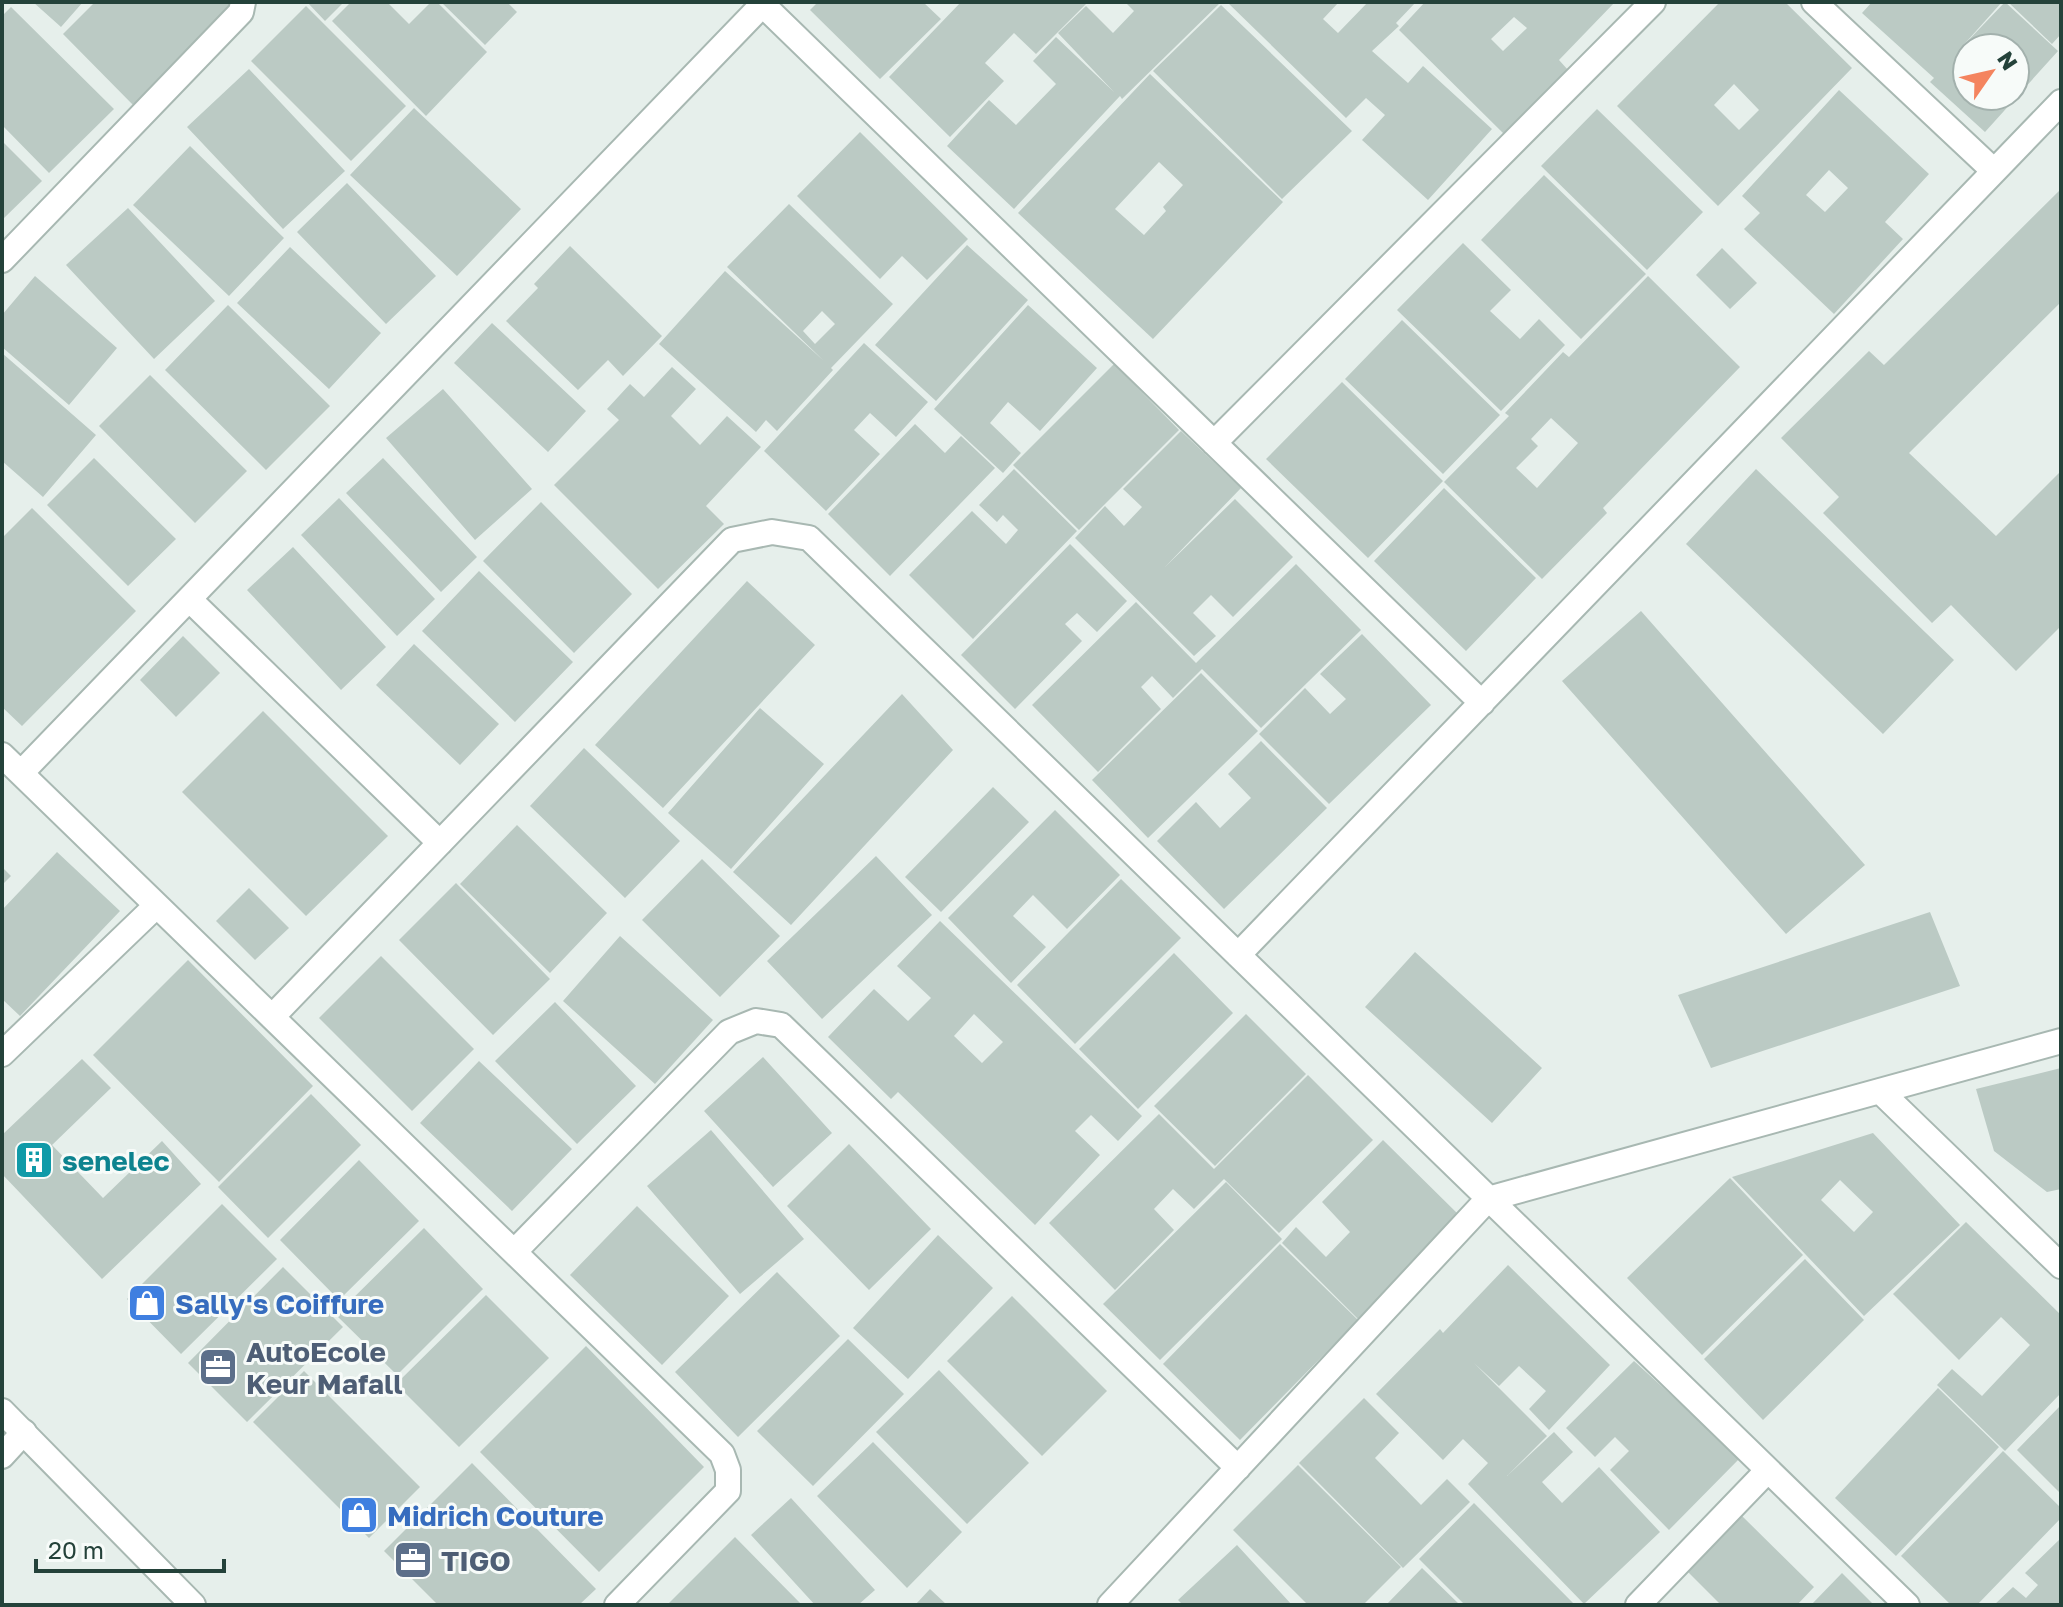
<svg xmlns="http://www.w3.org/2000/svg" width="2063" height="1607" font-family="'Golos Text',sans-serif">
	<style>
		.building { fill: #bbcac4; fill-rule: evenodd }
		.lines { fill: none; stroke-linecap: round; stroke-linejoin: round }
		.service-casing { stroke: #a8b8b2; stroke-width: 28 }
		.minor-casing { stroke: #a8b8b2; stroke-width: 28 }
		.tertiary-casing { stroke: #a8b8b2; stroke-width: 28 }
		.service { stroke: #fff; stroke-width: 24 }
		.minor { stroke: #fff; stroke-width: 24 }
		.tertiary { stroke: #fff; stroke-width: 24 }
		.labels { text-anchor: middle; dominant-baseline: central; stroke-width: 6; stroke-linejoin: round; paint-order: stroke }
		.culture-label { font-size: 28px; font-weight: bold; fill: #0d838f; stroke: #f7fbf9; text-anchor: start }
		.shop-label { font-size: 28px; font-weight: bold; fill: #366cbe; stroke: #f7fbf9; text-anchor: start }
		.service-label { font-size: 28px; font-weight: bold; fill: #4e5e75; stroke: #f7fbf9; text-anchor: start }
	</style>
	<rect width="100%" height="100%" fill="#e6efeb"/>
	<!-- building -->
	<path class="building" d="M33 2H83L61 27Z
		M95 2H228L234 7 134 106 63 34Z
		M307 2H344L325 21Z
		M351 2H387L409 24 431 2H437L487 52 426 116 332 21Z
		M441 2H507L517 12 485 45Z
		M818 2H923L941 19 880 79 810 10Z
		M961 2H1088L1036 54 1014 33 985 63 1004 81 950 137 889 77Z
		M1125 2H1221L1122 99 1120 96 1014 209 947 146 989 100 1016 125 1056 84 1033 61 1056 37 1114 92 1058 33 1086 6 1113 33 1134 11Z
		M1227 2H1339L1323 19 1338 33 1368 2H1416L1396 23 1399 26 1372 51 1408 83 1423 66 1492 129 1428 200 1362 140 1385 115 1366 98 1346 118Z
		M1425 2H1615L1559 60 1568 70 1504 134 1399 30ZM1514 17 1527 28 1503 51 1491 39Z
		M1720 2H1785L1852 68 1718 206 1617 106ZM1734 84 1759 110 1739 130 1714 105Z
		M1872 2H2002L1960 49 2005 2 2058 51 1985 132 1930 82 1934 78 1862 13ZM1967 48H2015V96H1967Z
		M2008 2H2061V34L2052 44Z
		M1221 5 1352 131 1282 199 1153 71Z
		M306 6 406 106 351 161 251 61Z
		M11 7 114 109 49 173 2 125V16Z
		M249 69 345 171 283 229 187 127Z
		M1150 74 1283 202 1153 339 1018 213ZM1159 162 1183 185 1163 207 1166 211 1144 235 1115 209Z
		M1839 90 1929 174 1885 222 1903 239 1834 314 1744 229 1760 213 1742 196ZM1829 170 1848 188 1825 212 1806 195Z
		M414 108 521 209 457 276 350 175Z
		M1597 109 1703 212 1647 270 1541 166Z
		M860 132 968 239 927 280 902 256 880 279 797 196Z
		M2 141 42 181 2 220Z
		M190 146 284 238 229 296 133 205Z
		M1544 175 1646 274 1581 339 1481 240Z
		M347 183 436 276 386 324 297 232Z
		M2061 189V302L1909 453 1996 536 2061 471V626L2016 671 1951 605 1932 623 1823 513 1839 497 1781 438 1869 351 1884 365Z
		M789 204 893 304 831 368 833 370 777 431 766 420 756 432 659 344 725 271 824 361 727 267ZM822 311 835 324 815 344 803 331Z
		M128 208 215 301 154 359 66 265Z
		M1463 243 1511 290 1490 311 1520 339 1539 319 1565 345 1501 411 1397 310Z
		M967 245 1028 300 936 401 875 345Z
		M570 246 662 336 623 376 608 360 578 390 506 321 538 288 534 284Z
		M290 247 381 333 329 389 237 303Z
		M1722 248 1757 283 1730 309 1696 275Z
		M35 276 117 348 69 405 2 347V315Z
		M1648 276 1740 367 1603 508 1607 513 1542 579 1444 482 1509 416 1505 413 1563 352 1569 357ZM1551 418 1578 443 1537 488 1516 468 1538 446 1531 439Z
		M228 305 330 406 266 470 165 370Z
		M1028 305 1097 368 1040 431 1008 402 990 423 1021 453 1003 473 934 409Z
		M1402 320 1500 415 1443 474 1345 379Z
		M492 323 586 411 548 452 454 363Z
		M864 343 928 402 896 437 870 413 854 430 880 454 826 511 764 451Z
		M2 353 96 435 43 497 2 461Z
		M1114 364 1179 430 1079 530 1013 465Z
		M672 367 696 389 671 416 700 445 727 416 761 447 706 506 724 524 658 589 554 485 619 420 607 409 630 384 644 397Z
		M150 375 247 471 195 523 99 426Z
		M1342 382 1443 481 1368 558 1266 459Z
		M443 389 532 489 475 540 386 438Z
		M915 424 945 453 961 436 995 468 890 576 828 514Z
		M1181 431 1241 488 1164 568 1235 499 1293 557 1233 617 1211 595 1193 613 1216 636 1194 656 1075 538 1105 506 1124 526 1142 507 1123 489Z
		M94 458 176 539 128 586 47 505Z
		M383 458 477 557 441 592 346 493Z
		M1014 469 1077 531 973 639 909 575 972 511 1006 544 1018 530 1003 515 997 522 979 505Z
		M1756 469 1954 660 1883 734 1686 544Z
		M1444 488 1536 578 1466 651 1374 561Z
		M339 498 435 599 397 636 301 535Z
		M541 502 632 594 574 653 483 561Z
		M32 508 136 611 22 726 2 707V538Z
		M1070 544 1127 601 1097 632 1077 613 1065 624 1082 641 1015 709 961 655Z
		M293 547 386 647 341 690 247 590Z
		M1296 564 1361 630 1261 728 1202 669 1173 698 1152 676 1141 687 1161 709 1098 772 1032 705 1136 602 1196 663Z
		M479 571 573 662 515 722 422 631Z
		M747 581 815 645 663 808 595 745Z
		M1641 611 1865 865 1786 934 1562 681Z
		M1362 634 1431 705 1329 804 1259 734 1305 688 1330 714 1346 699 1320 674Z
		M183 636 220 673 176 717 140 680Z
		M414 644 499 724 460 765 376 685Z
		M1201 673 1258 731 1148 838 1092 780Z
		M902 694 953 750 791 925 733 872Z
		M760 708 824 764 731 869 668 813Z
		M263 711 388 836 306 916 182 792Z
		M1261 741 1327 808 1224 909 1157 841 1196 802 1220 828 1251 798 1228 774Z
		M584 748 680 841 625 898 530 806Z
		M993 787 1029 822 941 912 905 877Z
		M1055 810 1120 875 1067 929 1033 895 1013 916 1046 947 1011 983 948 918Z
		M517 825 607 913 550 973 460 884Z
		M57 852 120 911 20 1016 2 999V910Z
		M876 856 932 915 822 1019 767 961Z
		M702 859 780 936 720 997 642 920Z
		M2 867 11 876 2 885Z
		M1121 879 1181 938 1075 1044 1017 985Z
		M456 883 550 979 493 1035 399 940Z
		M249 888 289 928 255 960 216 921Z
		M1930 912 1960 986 1711 1068 1678 995Z
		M940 921 1142 1116 1118 1141 1091 1115 1075 1131 1100 1155 1035 1225 898 1092 891 1099 828 1037 874 989 908 1021 931 998 897 966ZM974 1014 1003 1042 982 1063 954 1036Z
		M620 936 713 1020 655 1084 563 1001Z
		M1415 952 1542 1068 1492 1123 1365 1007Z
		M1174 953 1233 1013 1138 1109 1079 1049Z
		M381 956 474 1049 412 1111 319 1018Z
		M188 960 313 1086 219 1182 93 1055Z
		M555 1002 636 1086 577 1144 495 1061Z
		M1246 1014 1306 1074 1215 1166 1154 1106Z
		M763 1057 832 1133 773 1187 704 1111Z
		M82 1059 111 1088 52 1145 103 1198 162 1141 201 1184 102 1279 2 1174V1135Z
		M479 1061 572 1149 512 1211 420 1123Z
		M2061 1068V1189L2047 1192 1994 1151 1976 1089Z
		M1308 1075 1373 1140 1279 1233 1224 1179 1194 1209 1173 1189 1154 1209 1174 1230 1115 1290 1049 1223 1159 1114 1214 1169Z
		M311 1094 361 1145 268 1238 218 1187Z
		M711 1130 804 1239 740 1294 647 1186Z
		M1873 1133 1960 1225 1864 1316 1732 1177ZM1840 1180 1873 1212 1854 1232 1821 1200Z
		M1383 1140 1460 1216 1358 1319 1282 1243 1296 1227 1326 1257 1350 1232 1322 1202Z
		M849 1144 931 1229 869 1290 787 1206Z
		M359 1160 419 1221 339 1300 280 1240Z
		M1730 1178 1803 1255 1702 1355 1627 1278Z
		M1226 1182 1282 1239 1160 1360 1103 1304Z
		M222 1204 277 1259 181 1354 127 1299Z
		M637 1206 729 1296 662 1365 570 1275Z
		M1966 1222 2061 1315V1393L2005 1451 1937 1385 1952 1369 1982 1396 2030 1345 2001 1317 1959 1360 1893 1294Z
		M424 1228 483 1289 397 1375 336 1315Z
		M938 1235 993 1288 908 1379 853 1328Z
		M1280 1244 1358 1320 1240 1440 1163 1364Z
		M1805 1259 1864 1320 1763 1420 1704 1359Z
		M1508 1265 1610 1365 1549 1430 1529 1409 1546 1391 1519 1366 1499 1386 1474 1363 1547 1436 1507 1476 1554 1432 1573 1452 1542 1482 1562 1503 1599 1467 1660 1532 1584 1604 1468 1484 1488 1463 1463 1439 1443 1460 1376 1394 1440 1329 1443 1333Z
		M283 1267 343 1327 247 1422 188 1363Z
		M777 1272 840 1336 738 1437 675 1372Z
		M486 1295 549 1358 459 1447 396 1384Z
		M1012 1296 1107 1391 1042 1456 947 1361Z
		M848 1339 904 1394 813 1486 757 1431Z
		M586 1346 704 1467 599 1572 480 1452Z
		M1634 1361 1740 1458 1669 1530 1610 1470 1629 1451 1615 1437 1595 1457 1566 1428Z
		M939 1370 1029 1463 967 1524 876 1432Z
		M304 1371 420 1487 369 1538 253 1422Z
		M1938 1388 1999 1447 1896 1556 1835 1498Z
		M1364 1398 1399 1433 1375 1458 1421 1505 1447 1479 1470 1502 1403 1568 1299 1463Z
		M2061 1405V1494L2017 1450Z
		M873 1442 962 1532 907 1588 817 1496Z
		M2003 1451 2061 1508V1518L1977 1605H1951L1901 1556Z
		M472 1463 596 1589 579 1605H438L384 1551Z
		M1298 1465 1401 1567 1363 1605H1308L1233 1530Z
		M791 1498 875 1590 858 1605H815L751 1535Z
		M1474 1503 1575 1605H1465L1419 1559Z
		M1741 1515 1814 1587 1797 1605H1721L1686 1570Z
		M735 1537 802 1605H667Z
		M2061 1538V1605H1994L2013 1587 2026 1598 2038 1585 2025 1573Z
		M1237 1545 1292 1605H1183L1178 1600Z
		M1422 1568 1460 1605H1386Z
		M1842 1573 1874 1605H1811Z
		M930 1589 947 1605H915Z"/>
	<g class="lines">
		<defs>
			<path id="service" d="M2 1456 24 1432"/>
			<path id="minor" d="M760 2 1482 703
				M1814 2 1994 171
				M2 260 241 12 243 2
				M1214 443 1653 2
				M189 599 440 843
				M2 755 722 1454 728 1470V1491L617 1605
				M21 773 765 2
				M1238 955 2061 102
				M272 1017 732 540 772 532 809 538 1907 1605
				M2 1054 156 906
				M1880 1091 2061 1266
				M514 1252 729 1032 756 1021 781 1025 1238 1468
				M1110 1605 1488 1199 2061 1041
				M1638 1605 1768 1470"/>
			<path id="tertiary" d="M2 1411 193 1605"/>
		</defs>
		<!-- service casing -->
		<use href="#service" class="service-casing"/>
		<!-- minor casing -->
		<use href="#minor" class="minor-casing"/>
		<!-- tertiary casing -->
		<use href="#tertiary" class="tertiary-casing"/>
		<!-- service -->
		<use href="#service" class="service"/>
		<!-- minor -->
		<use href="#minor" class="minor"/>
		<!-- tertiary -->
		<use href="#tertiary" class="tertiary"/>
	</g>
	<!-- icons -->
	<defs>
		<symbol id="building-square" viewBox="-11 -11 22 22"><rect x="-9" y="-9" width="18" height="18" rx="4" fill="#0f9aa8" stroke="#f7fbf9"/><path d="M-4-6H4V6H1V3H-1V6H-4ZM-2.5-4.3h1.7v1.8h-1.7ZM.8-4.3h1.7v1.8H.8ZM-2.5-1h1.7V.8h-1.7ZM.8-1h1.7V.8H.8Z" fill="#fff"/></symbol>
		<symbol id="shop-square" viewBox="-11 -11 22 22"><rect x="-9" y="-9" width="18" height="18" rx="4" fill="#3f7fe0" stroke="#f7fbf9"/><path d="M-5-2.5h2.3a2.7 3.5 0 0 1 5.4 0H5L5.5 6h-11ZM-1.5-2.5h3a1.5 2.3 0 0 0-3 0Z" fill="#fff"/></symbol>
		<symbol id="office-square" viewBox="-11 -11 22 22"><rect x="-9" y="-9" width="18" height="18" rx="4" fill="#5c6f8a" stroke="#f7fbf9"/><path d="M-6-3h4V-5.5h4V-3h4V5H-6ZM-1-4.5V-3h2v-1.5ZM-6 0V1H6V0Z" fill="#fff"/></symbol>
	</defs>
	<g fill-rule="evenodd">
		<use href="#building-square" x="12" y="1138" width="44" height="44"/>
		<use href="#shop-square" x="125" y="1281" width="44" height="44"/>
		<use href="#office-square" x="196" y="1345" width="44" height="44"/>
		<use href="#shop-square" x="337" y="1493" width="44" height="44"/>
		<use href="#office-square" x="391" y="1538" width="44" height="44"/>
	</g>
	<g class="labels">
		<!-- culture labels -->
		<g class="culture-label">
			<text x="62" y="1160">senelec</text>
		</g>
		<!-- shop labels -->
		<g class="shop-label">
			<text x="175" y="1303">Sally's Coiffure</text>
			<text x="387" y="1515">Midrich Couture</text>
		</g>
		<!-- service labels -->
		<g class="service-label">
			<text x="246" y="1351">AutoEcole<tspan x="246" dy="32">Keur Mafall</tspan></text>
			<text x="441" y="1560">TIGO</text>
		</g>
	</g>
	<!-- border -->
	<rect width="2063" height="1607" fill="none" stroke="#24423a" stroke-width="8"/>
	<!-- north arrow -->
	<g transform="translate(1991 72) rotate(56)"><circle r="38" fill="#f7fbf9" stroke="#a3b1ad" stroke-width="2"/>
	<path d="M0-6L14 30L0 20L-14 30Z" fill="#f4845f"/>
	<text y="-12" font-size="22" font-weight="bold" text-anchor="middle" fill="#24423a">N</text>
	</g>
	<!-- scale -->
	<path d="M36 1559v12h188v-12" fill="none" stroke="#24423a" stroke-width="4"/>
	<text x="48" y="1559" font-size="24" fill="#24423a" stroke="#f7fbf9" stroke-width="6" paint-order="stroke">20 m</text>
</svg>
